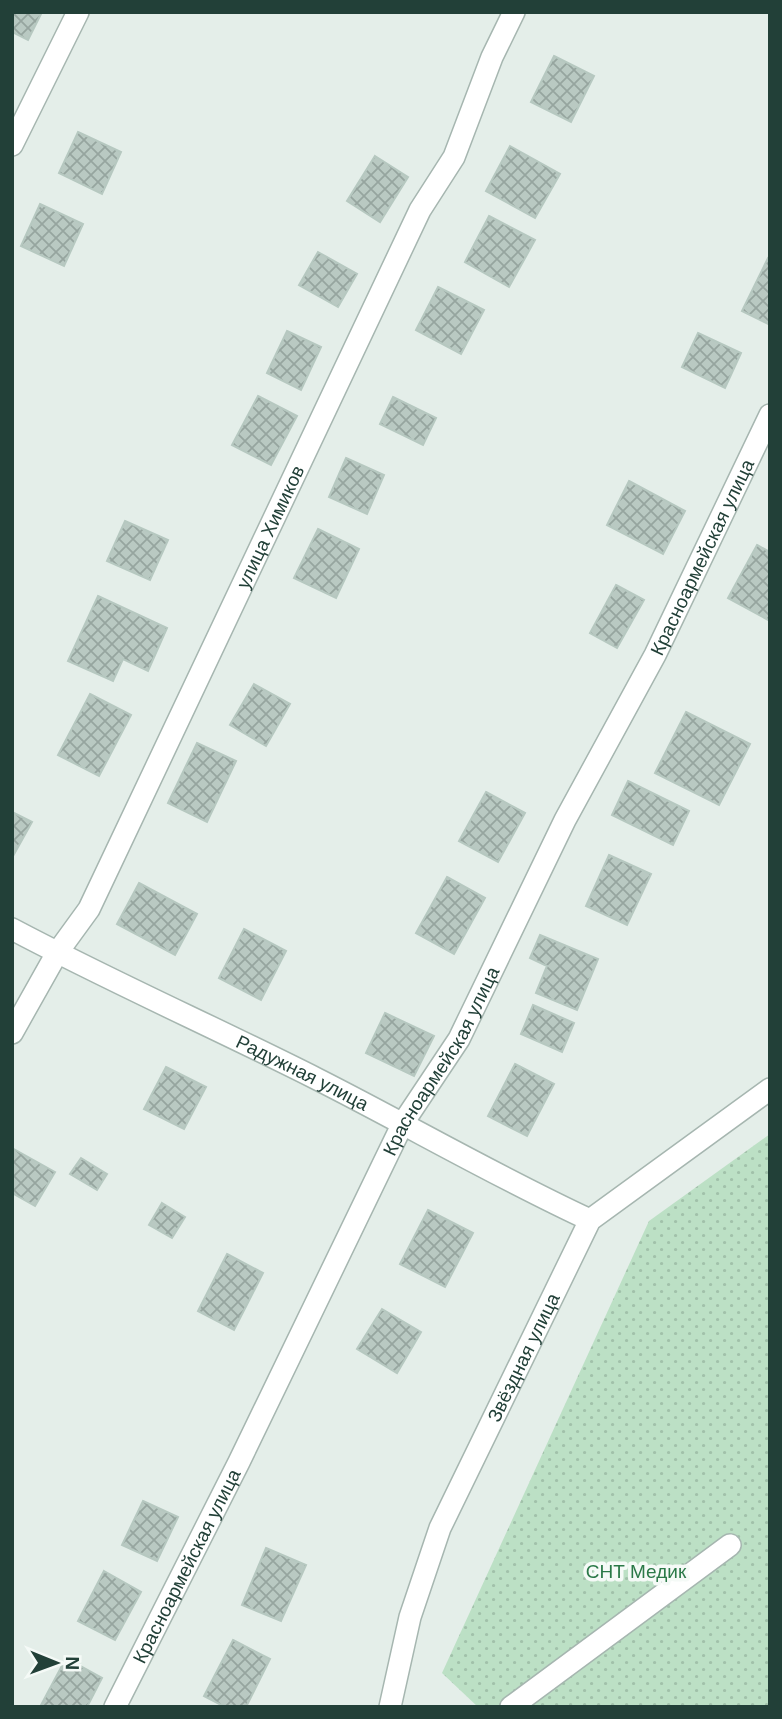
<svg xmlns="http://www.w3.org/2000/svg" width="782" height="1719" font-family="Arial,sans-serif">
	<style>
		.garden { fill: url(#garden-dots) }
		.building { fill: url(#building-cross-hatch); stroke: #b6c8c0; stroke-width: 2 }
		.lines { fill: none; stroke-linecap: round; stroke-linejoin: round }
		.street-casing { stroke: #a6b6b0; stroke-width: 24 }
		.street { stroke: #fff; stroke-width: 21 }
		.labels { text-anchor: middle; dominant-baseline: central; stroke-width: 7; stroke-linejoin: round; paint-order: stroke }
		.street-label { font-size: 19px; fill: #224038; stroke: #f5faf7 }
		.park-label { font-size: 19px; fill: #2b7948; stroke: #f5faf7 }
	</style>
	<defs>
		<pattern id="garden-dots" width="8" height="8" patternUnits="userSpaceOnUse" patternTransform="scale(1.75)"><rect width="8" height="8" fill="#bce0c5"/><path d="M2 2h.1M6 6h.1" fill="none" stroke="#a1c1aa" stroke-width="1.8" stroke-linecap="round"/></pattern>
		<pattern id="building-cross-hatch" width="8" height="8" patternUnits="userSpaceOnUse" patternTransform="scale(1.75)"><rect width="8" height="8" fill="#b9c9c2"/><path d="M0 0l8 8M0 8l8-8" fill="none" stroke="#96a59f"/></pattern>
	</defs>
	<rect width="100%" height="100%" fill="#e4eee9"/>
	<!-- garden -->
	<path class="garden" d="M770 1134V1707H478L442 1673 649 1221Z"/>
	<!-- building -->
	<path class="building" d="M12 12H42L28 40 12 32Z
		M554 56 594 76 571 122 531 102Z
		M78 132 121 152 102 194 59 173Z
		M510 146 560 174 535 218 486 191Z
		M375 156 408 177 380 222 347 201Z
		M40 204 83 224 64 266 21 246Z
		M489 216 535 240 509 287 465 262Z
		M318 252 357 274 338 307 299 285Z
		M768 258 770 259V325L742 311Z
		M438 287 484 310 461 354 416 330Z
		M287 331 321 347 301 390 267 373Z
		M698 333 741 353 725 388 682 367Z
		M258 396 297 416 271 465 232 445Z
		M393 397 436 418 423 445 380 424Z
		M346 458 384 475 367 514 329 497Z
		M629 481 685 511 663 554 607 525Z
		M125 521 168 540 150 580 107 561Z
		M318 529 359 549 336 598 294 578Z
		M757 545 770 552V621L728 598Z
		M616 585 644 600 617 648 590 633Z
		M98 596 167 628 148 671 123 659 113 681 68 661Z
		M254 684 290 704 266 746 230 725Z
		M90 694 131 715 99 776 58 755Z
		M686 712 750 744 719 805 655 773Z
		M197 743 236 761 207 822 168 803Z
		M628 781 689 811 673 845 612 815Z
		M486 792 525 813 498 862 459 841Z
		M12 812 32 822 12 858Z
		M609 855 651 874 627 925 586 906Z
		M447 877 485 898 454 954 416 933Z
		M139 883 197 914 175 955 117 924Z
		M244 929 286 951 261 1000 219 978Z
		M540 935 598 959 577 1010 536 993 547 966 530 958Z
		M533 1005 574 1023 562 1052 521 1034Z
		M385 1013 434 1036 414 1076 366 1053Z
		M515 1064 554 1084 527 1136 488 1116Z
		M166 1067 206 1087 184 1129 144 1109Z
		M12 1148 55 1172 35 1206 12 1193Z
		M81 1158 107 1174 97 1190 70 1174Z
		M162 1203 185 1217 172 1238 149 1225Z
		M428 1210 473 1233 445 1287 400 1264Z
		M227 1254 263 1273 234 1330 198 1311Z
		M382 1309 421 1332 397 1373 357 1349Z
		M143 1501 178 1517 157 1561 122 1545Z
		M266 1548 306 1565 281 1621 242 1605Z
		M104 1571 141 1592 115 1640 78 1621Z
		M233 1640 270 1659 246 1707H225L204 1696Z
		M66 1658 102 1678 87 1707H40Z"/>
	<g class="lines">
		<defs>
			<g id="street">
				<path d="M12 145 78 12"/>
				<path id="s1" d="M12 929C112 982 216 1028 317 1079 408 1125 497 1177 590 1220"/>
				<path id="s2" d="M12 1033 57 953 89 909 420 210 454 157 492 57 514 12"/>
				<path id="s3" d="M115 1707 239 1462 403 1123 459 1039 565 820 655 655 770 415"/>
				<path id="s4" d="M390 1707 410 1617 440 1528 590 1220 770 1089"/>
				<path d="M511 1707 730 1545"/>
			</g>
		</defs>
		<!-- street casing -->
		<use href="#street" class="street-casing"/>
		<!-- street -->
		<use href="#street" class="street"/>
	</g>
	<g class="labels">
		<!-- street labels -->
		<g class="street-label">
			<text stroke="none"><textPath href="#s2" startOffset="569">улица Химиков</textPath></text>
			<text stroke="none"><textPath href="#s3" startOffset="1292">Красноармейская улица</textPath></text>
			<text stroke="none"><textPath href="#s3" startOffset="724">Красноармейская улица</textPath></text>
			<text stroke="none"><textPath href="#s1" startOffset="324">Радужная улица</textPath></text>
			<text stroke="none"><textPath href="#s4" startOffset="376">Звёздная улица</textPath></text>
			<text stroke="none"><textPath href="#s3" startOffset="158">Красноармейская улица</textPath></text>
		</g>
		<!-- park labels -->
		<g class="park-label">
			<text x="636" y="1571">СНТ Медик</text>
		</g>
	</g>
	<!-- border -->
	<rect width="782" height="1719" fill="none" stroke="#224038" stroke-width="28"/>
	<!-- north arrow -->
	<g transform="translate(56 1663) rotate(91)" stroke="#f5faf7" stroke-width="5" paint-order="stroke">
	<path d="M0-5L12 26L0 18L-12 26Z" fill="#224038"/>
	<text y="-10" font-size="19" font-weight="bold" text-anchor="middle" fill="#224038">N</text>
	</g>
</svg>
